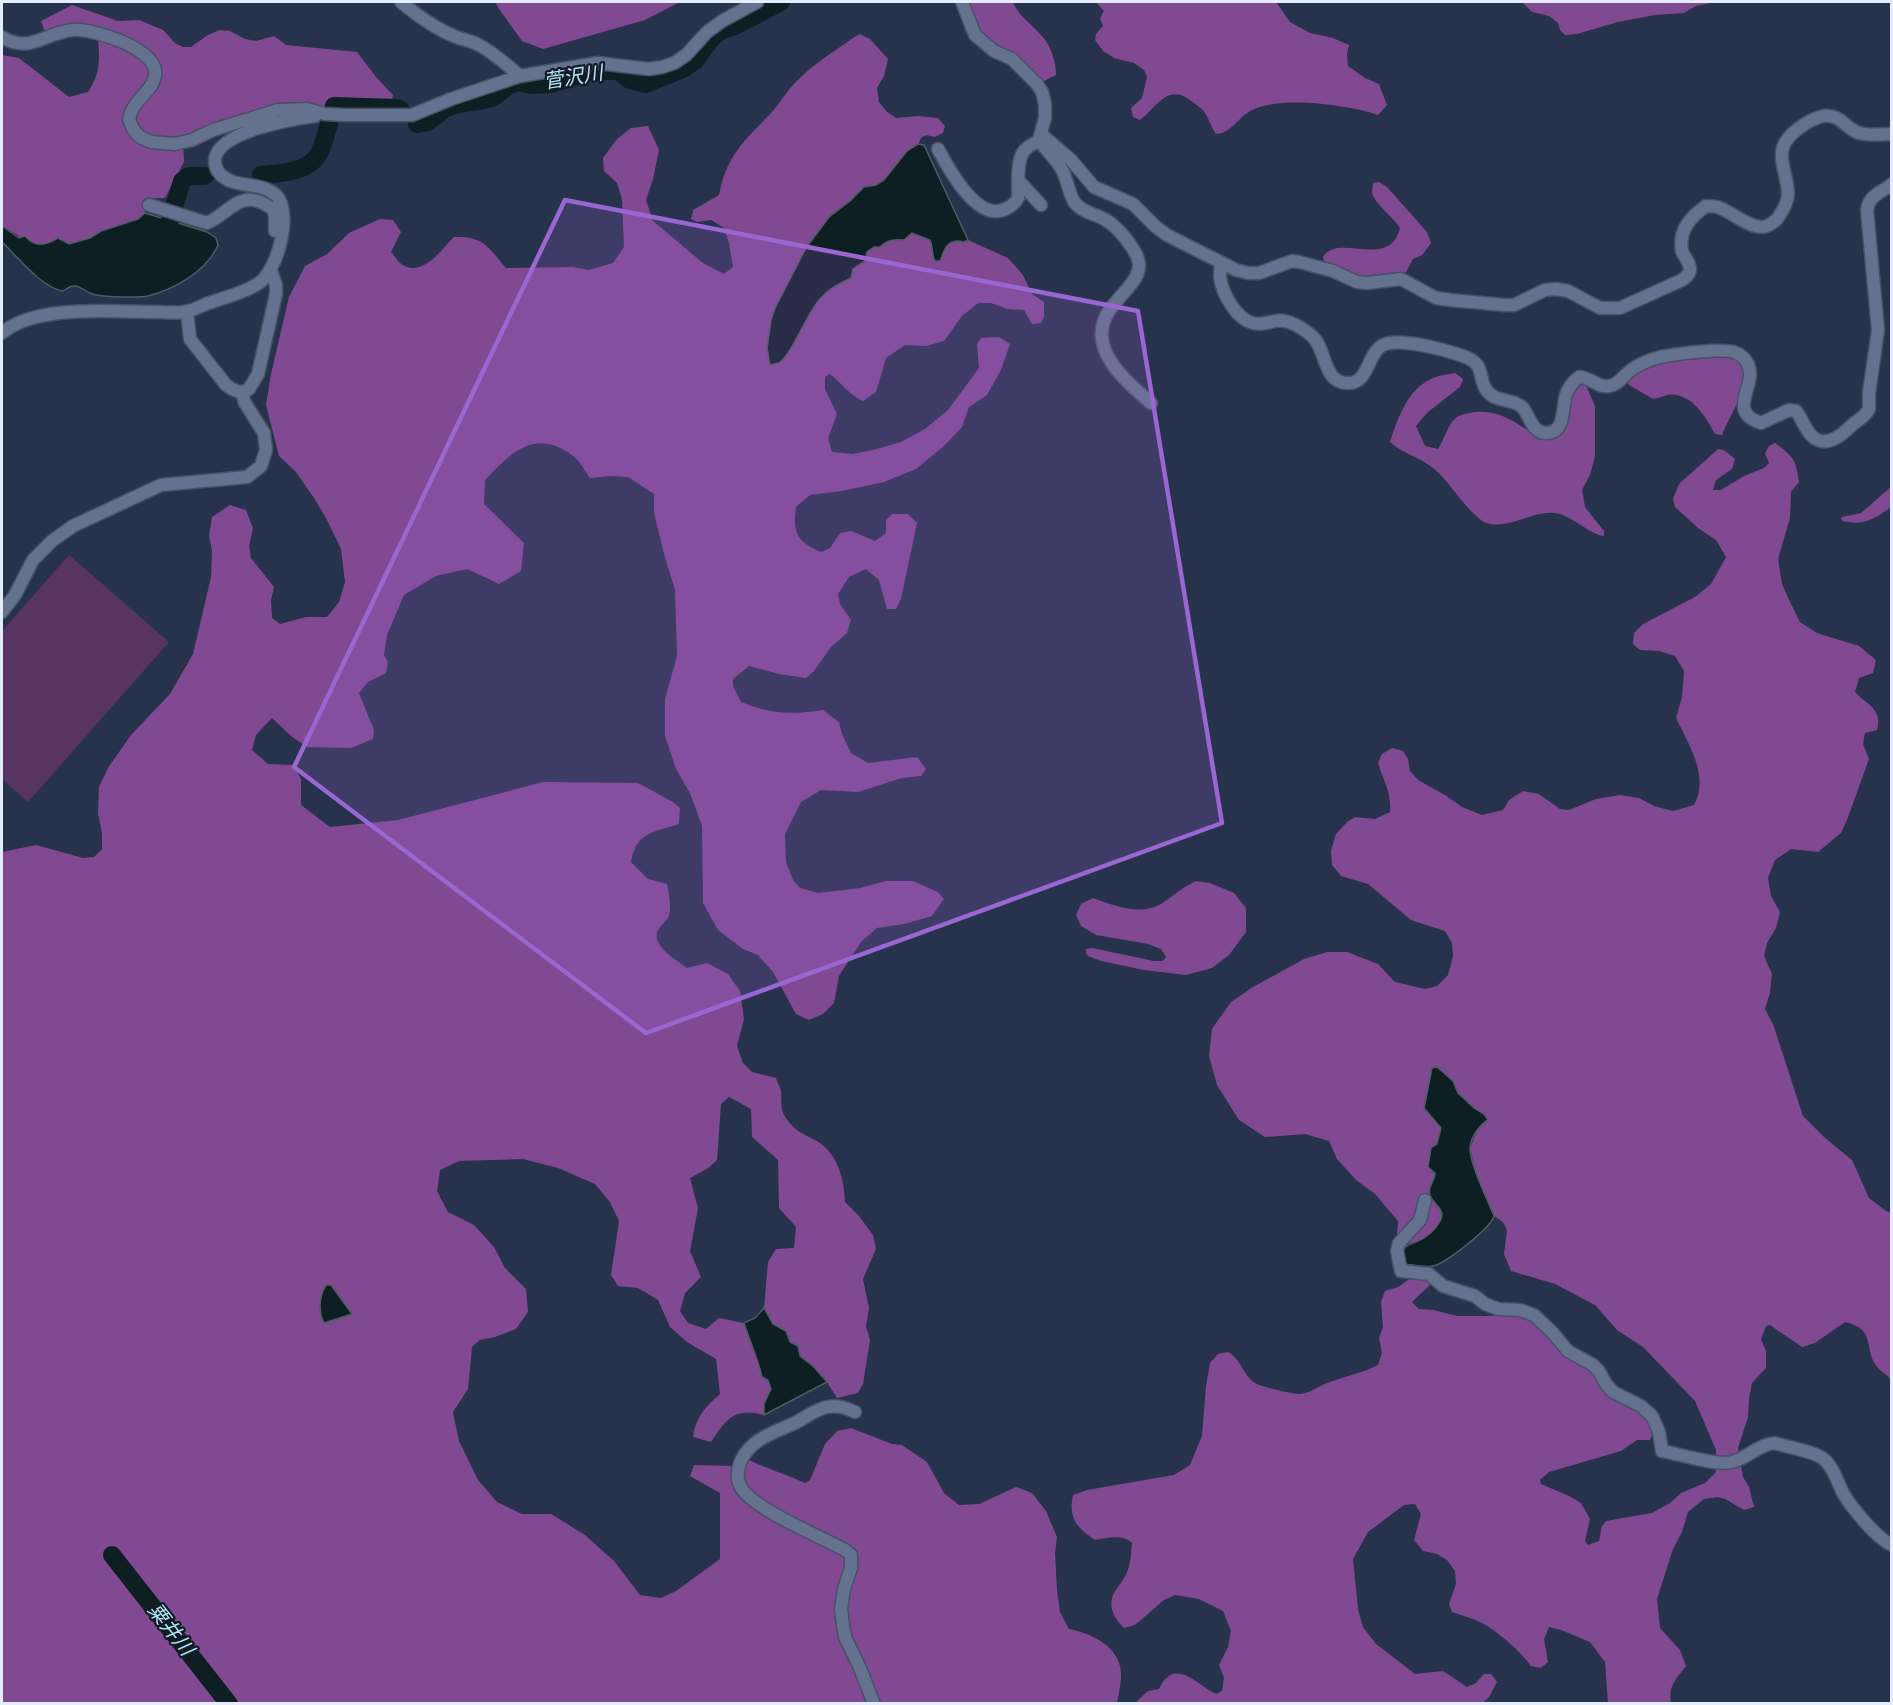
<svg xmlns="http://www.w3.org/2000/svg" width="1893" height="1705" font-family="'Roboto Serif','Noto Sans JP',serif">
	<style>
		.green { fill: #583463 }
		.forest { fill: #804991 }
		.water { fill: #0d1f23; stroke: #4e5c64; stroke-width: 1.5 }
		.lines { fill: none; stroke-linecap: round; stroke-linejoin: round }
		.river { stroke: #0d1f23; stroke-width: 18 }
		.minor-casing { stroke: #475066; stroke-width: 15 }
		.minor { stroke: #65728f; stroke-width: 12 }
		.marked { fill: #9a66d2; fill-opacity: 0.2; stroke: #9a66d2; stroke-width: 4.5; stroke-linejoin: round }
		.labels { text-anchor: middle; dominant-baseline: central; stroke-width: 4.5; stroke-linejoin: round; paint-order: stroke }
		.water-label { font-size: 20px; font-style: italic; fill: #ade8f6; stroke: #151a26 }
	</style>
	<rect width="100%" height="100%" fill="#27324c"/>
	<!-- green -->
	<path class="green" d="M69 555 169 642 28 802 2 779V631Z"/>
	<!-- forest -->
	<path class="forest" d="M495 2H680L645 20 543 49 522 41 499 9Z
		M967 2H1013C1018 16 1032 24 1041 35 1051 45 1056 62 1056 75L1044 81 1036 80 977 30Z
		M1096 2H1276L1290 22 1310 33 1333 38 1349 45 1347 54 1348 66 1365 78 1379 84 1387 105 1378 115C1348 105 1279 95 1250 111 1238 118 1230 134 1216 134 1211 127 1209 119 1205 113 1202 108 1195 104 1190 100 1167 83 1156 108 1140 120L1133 117 1131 108 1142 98 1147 77 1144 70 1134 63 1114 58 1103 51 1095 40 1096 34 1103 26 1100 18 1104 11Z
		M1522 2H1716L1696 6 1684 13 1655 15 1618 22 1577 34 1565 35 1560 30 1558 23 1549 16 1532 12Z
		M72 5 118 21 139 20 163 30 175 43 183 47H191L208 35 219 30 230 31 245 39 256 41 274 36 286 45 357 52 376 77 393 95 391 103 183 139 184 162 165 198 145 199V213L139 219 101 231 90 238 69 244 58 239C34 254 23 236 2 226V55L19 58 69 97 88 92C96 80 99 70 99 55 99 46 97 39 99 30L80 23 62 26 45 32 41 21Z
		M860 34 870 39 888 59 884 76 877 88 879 102 887 112 896 118 918 116 938 118 945 126 943 133 935 137 926 135 921 138 918 144 907 151 884 180 876 185 864 187 850 201 829 217 806 248 775 308 771 320 767 349 779 363C796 344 803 318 820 299 825 293 832 289 838 284 846 278 849 270 859 266L867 252 874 247H880C887 240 894 239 904 240L912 233 930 240 934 249 933 258 940 261C944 252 945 242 957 241 967 241 958 244 968 240L1008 258 1023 275 1032 294 1044 302V317L1041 323 1032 324 1024 310 1007 309 991 303H978L962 316 944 341 926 346 905 345 886 358 876 392 863 401C849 395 842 383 830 374L825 377V389L837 414 828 438 832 452 852 454 873 450 901 442 925 429 948 410 979 368 977 344 981 338 999 337 1010 344 1001 370 987 395 969 407 962 427 944 446 916 469 884 482 842 491 810 495 796 507C793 533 796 541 821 552L830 548 840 533 851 531 875 541 886 533V520L892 514H908L917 523 901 599 896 609H887L879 580 866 569 849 577 838 594 840 604 851 620 847 633 831 647 814 671 806 678 779 674 749 666 733 679V686L741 702C771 714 791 715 823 710L839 722 842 734 851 753 868 763 917 757 926 769 921 776 902 778 858 792 821 790 801 802 785 834 786 862 793 880 800 888 818 893 860 888 886 881H913L938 892 944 899 932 916 904 924 877 928 861 942 839 976 834 1003 823 1014 809 1020 796 1014 773 972 758 955 743 949 718 930 703 903 702 826 690 793 676 769 665 736V699L677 656 675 590 664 554 654 513V494L628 477 610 476 590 478C585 471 580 461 573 456 535 427 511 453 485 480L484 504 524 543 521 571 499 584 467 569 436 576 404 595 387 635 384 655 388 662 386 673 368 682 359 693 374 730 373 739 351 748 307 747 291 736 272 718 256 735 252 750 268 764 293 765 301 779V805L330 827 398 820 543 782 638 783 673 802 680 808 679 824C654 832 636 832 631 862L648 879 667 884C669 894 672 908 668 918 665 923 658 927 657 933 653 947 678 961 687 968L707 963 728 974 740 991 744 1019 737 1046 743 1063 752 1072 776 1078C777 1082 780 1087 781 1091 782 1104 779 1110 789 1122 797 1133 809 1136 820 1143 839 1157 844 1180 845 1202L859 1216 873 1235 876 1249 863 1279 869 1308 866 1326 870 1340 863 1384 858 1393 837 1398 827 1382 813 1366 800 1356 798 1346 790 1342 786 1331 773 1324 764 1308 768 1262 776 1249 794 1248 796 1227 779 1208 778 1160 752 1137 751 1109 729 1097 721 1104 717 1160 707 1169 690 1178 698 1208 690 1251 701 1277 685 1293 680 1311 688 1323 706 1329 719 1318 744 1323C750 1342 758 1358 762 1377L768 1380 771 1389 764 1404V1415C735 1407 726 1419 711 1442L693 1437C695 1418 706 1406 720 1394L716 1359 687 1342 670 1327 658 1300 638 1288 618 1286 611 1275 619 1221 610 1202 595 1184 558 1168 523 1159 459 1161 440 1170 437 1191 448 1212 474 1225 494 1247 505 1268 526 1289 528 1312 516 1329 495 1337 480 1340 472 1347 468 1389 453 1412 459 1441 478 1480 497 1502 522 1514H551L585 1535 614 1561 640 1595 661 1598 676 1591 720 1559V1493L690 1476 694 1465 735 1466 749 1460C767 1469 786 1474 805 1483L810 1480 825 1444 837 1431 851 1428 892 1444 902 1445 927 1462 944 1493 959 1505 979 1504 1016 1487 1032 1493 1046 1511 1057 1537 1055 1553 1057 1590 1060 1612 1069 1629C1089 1633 1114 1643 1120 1666 1123 1677 1119 1692 1117 1703L2 1704V852L36 845 83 858 94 857 102 849V833L98 813 99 787 108 768 131 735 170 694 193 654 211 577 212 551 209 536 212 517 230 505 246 510 253 528 249 546 251 558 274 587 271 600 272 618 280 624 306 617H327L339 602 345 582 341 549 326 518 314 498 296 472 279 456 266 405 271 374 289 297 305 266 327 254 349 233 380 219 393 220 401 232 391 252C394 255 397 260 400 263 421 280 442 249 454 237 484 236 488 247 506 268L573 267 589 270 613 263 624 247 622 199 617 183 604 171 603 158 617 139 631 128 648 126 659 150 653 179 646 200 653 221 703 263 724 274 733 267 729 243 724 228 711 220 697 222 691 219 693 210 719 195C727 154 745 140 772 112 780 103 786 92 795 83 812 65 833 52 853 38Z
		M1379 182 1387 187 1427 232 1431 243 1422 255 1413 259 1406 272 1399 278 1376 286 1326 266 1323 257C1339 232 1389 271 1400 228 1394 218 1375 204 1372 193 1372 192 1373 184 1373 183Z
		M1718 352 1738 358C1740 363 1745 371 1746 376 1747 390 1727 421 1722 435L1715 434C1707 419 1695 398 1676 395 1669 393 1660 398 1653 399L1629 385 1627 380 1647 363Z
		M1455 373 1463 379 1460 387 1428 412 1416 426 1425 446 1438 449C1444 440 1448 423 1457 417 1462 414 1469 413 1475 412 1503 409 1520 427 1543 439L1552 437 1574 382 1584 383 1586 385 1595 406V456L1590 475 1582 490 1585 507 1604 531V536C1588 534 1572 515 1555 513 1532 510 1510 530 1487 523 1471 518 1448 479 1433 468 1419 457 1402 453 1390 442 1398 418 1407 390 1431 379 1438 375 1447 375 1455 373Z
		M1775 443C1793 456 1796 459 1799 482L1791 492 1790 518 1778 559 1782 584 1791 604 1800 622 1817 633 1859 646 1876 660 1873 673 1859 678 1855 692C1867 705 1883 709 1877 730L1865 733 1863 744 1869 759 1847 820 1841 833 1818 852 1791 849 1775 860 1768 878 1771 896 1780 912 1776 928 1767 943 1764 956 1772 974 1770 993 1765 1009 1773 1024 1803 1116 1824 1137 1852 1160 1869 1198 1886 1211 1891 1213V1380C1888 1375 1881 1372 1877 1367 1863 1349 1877 1329 1845 1322L1815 1343 1802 1347 1770 1325 1766 1326 1761 1339 1766 1351V1368L1752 1383 1749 1398 1748 1417 1738 1448 1743 1477 1749 1487 1754 1507 1744 1510 1725 1499 1718 1497 1704 1499 1688 1512 1682 1532 1673 1549 1657 1599 1660 1628 1680 1650 1686 1666C1676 1679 1668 1686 1671 1703H1608L1605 1662 1590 1642 1561 1630 1549 1627 1544 1639 1548 1662 1541 1668 1531 1666C1518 1649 1499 1632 1480 1622 1471 1617 1461 1616 1452 1612L1449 1604 1456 1584 1455 1571 1447 1560 1437 1554 1423 1551 1414 1540 1421 1514 1415 1504 1404 1505 1368 1532 1353 1559 1358 1609 1363 1627 1376 1644 1415 1674 1443 1671 1467 1687 1476 1683 1484 1674H1491L1497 1682 1489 1697 1483 1703H1135L1148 1691 1159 1689C1174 1656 1196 1684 1216 1694L1222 1691 1224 1678 1219 1665 1228 1647 1231 1631 1223 1611 1199 1599 1175 1595 1164 1600 1135 1625 1124 1628C1115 1619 1107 1607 1114 1593 1118 1586 1124 1580 1127 1572 1131 1563 1131 1552 1132 1543 1122 1534 1108 1538 1095 1540 1077 1528 1068 1518 1073 1495L1087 1490 1174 1475 1190 1465 1202 1436 1206 1386 1210 1363 1218 1354 1228 1352C1242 1360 1242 1374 1255 1383 1261 1387 1293 1394 1300 1394 1311 1393 1320 1385 1330 1382 1346 1376 1363 1373 1378 1365L1382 1353 1379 1338 1383 1327 1381 1302 1385 1291 1398 1287 1415 1275 1429 1276 1432 1283 1412 1302 1419 1309 1433 1310 1457 1316H1490L1519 1312 1532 1317 1645 1416 1654 1431 1650 1440H1637L1621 1451 1549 1472 1540 1480 1541 1484 1569 1496 1581 1503 1590 1519 1585 1541 1588 1545 1599 1541 1602 1526 1606 1521 1652 1513 1670 1503 1681 1493 1705 1483 1716 1472V1450L1695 1401 1643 1347 1617 1330 1595 1305 1555 1284 1511 1271 1504 1254 1507 1230 1503 1222 1494 1216 1476 1173 1470 1148 1480 1124 1488 1120 1484 1114 1474 1108 1458 1093 1453 1081 1437 1067 1441 1128 1437 1144 1435 1180 1430 1187C1433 1194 1439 1202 1441 1209 1447 1227 1418 1246 1403 1244L1397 1234 1398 1221 1375 1194 1356 1180 1337 1159 1329 1141 1305 1134 1265 1137 1239 1120 1217 1085 1209 1056 1212 1029 1231 1002 1253 987 1304 959 1327 952H1347L1378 964 1395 982 1425 989 1437 986 1448 975 1453 956 1452 943 1445 931 1411 920 1368 884 1341 876 1332 865 1331 851 1336 834 1347 822 1355 817 1375 819 1390 812C1392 793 1383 780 1378 763L1382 754 1392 748 1403 751 1408 759 1410 771 1418 780 1445 795 1462 807 1482 815 1503 810 1509 800 1523 791 1539 794 1560 809 1569 810 1596 799 1620 795 1639 798 1654 806 1673 811 1694 805C1710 777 1688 743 1676 718L1682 697 1684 671 1675 656 1659 651 1640 650 1633 644 1634 633 1643 624 1695 597 1711 584 1726 557 1716 540 1698 528 1675 507 1673 499 1679 484 1718 449 1724 450 1735 459 1732 469 1716 480 1713 490H1721L1744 476 1764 468 1769 463 1765 453 1769 446Z
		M1891 487V507C1875 519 1864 526 1843 521L1841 519 1842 517 1861 513Z
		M1196 881 1210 883 1234 893 1246 908V932L1229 955 1212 968 1186 975 1144 970 1101 961 1088 956 1086 953V949L1092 948 1154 961H1163L1166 957 1161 949 1148 944 1096 935 1081 926 1076 915 1081 904 1093 898C1115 906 1140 916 1161 904 1173 896 1183 887 1196 881Z"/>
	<!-- water -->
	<path class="water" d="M918 144 924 145 968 240C958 244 967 241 957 241 945 242 944 252 940 261H935C932 257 933 247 930 240L912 233 904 240C894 239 887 240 880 247H874L867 252 865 261 853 269 851 278C839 284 828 289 820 299 807 313 792 354 779 363 778 363 771 365 770 365L767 349 771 320 775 308 806 248 829 217 850 201 864 187 876 185 884 180 907 151Z
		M145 213 207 232 216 238 218 245C207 271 175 289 148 296 139 298 106 297 96 295 81 292 79 279 63 291 43 289 16 255 2 242V226L19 238 25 236C35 248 46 246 58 238L69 244 90 238 101 231 138 219Z
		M1437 1067 1453 1081 1458 1093 1474 1108 1484 1114 1488 1120C1479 1125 1471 1137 1470 1148 1469 1162 1488 1201 1494 1216 1491 1228 1446 1263 1433 1266 1425 1268 1414 1265 1405 1264 1399 1247 1404 1247 1418 1241 1426 1238 1435 1230 1439 1223 1448 1210 1434 1206 1430 1195 1427 1187 1435 1181 1435 1173L1428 1167 1431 1148 1437 1144 1441 1128 1424 1108 1432 1068Z
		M326 1285H331L352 1314 324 1323C318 1312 319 1296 326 1285Z
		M764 1308 773 1324 786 1331 790 1342 798 1346 800 1356 813 1366 827 1382 764 1415V1404L771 1389 768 1380 762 1377C758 1358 750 1342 744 1323L755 1318Z"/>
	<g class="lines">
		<!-- river -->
		<path class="river" d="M333 110 334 106 397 108 401 110
			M417 124 428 122 446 108 458 104 485 100 494 97 509 85 519 82 532 85 551 84 591 71H618L630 80 646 84 683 69 695 61 711 39 721 30 735 26 781 2
			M261 175C279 173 307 173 318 155 323 146 326 134 329 124
			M160 241 165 237 182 181 189 176H205
			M112 1555 229 1704"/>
		<defs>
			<path id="minor" d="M401 2C418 16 436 29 456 37 464 40 472 41 479 45 494 53 507 65 520 76
				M2 37C29 54 45 33 72 30 93 28 160 49 155 76 153 91 133 99 129 119L133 129 140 137 151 142 175 144 192 140 213 130 278 110 307 109 325 114 344 115H412L451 99 520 76 598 63 649 69 662 67 674 63 686 55 707 32 722 21 757 2
				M1041 134 1071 160 1094 187 1133 204 1155 226 1167 235 1236 270 1248 273H1259L1292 261 1299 262 1333 271 1357 282 1367 283 1401 279 1436 298 1450 300 1504 305H1514L1545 290 1556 289 1568 291 1600 308H1620L1682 280C1686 277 1690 274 1690 269 1690 262 1684 257 1682 251 1678 231 1690 217 1706 206 1710 206 1716 206 1720 208 1733 213 1746 226 1761 227 1767 227 1773 223 1777 219 1782 212 1788 203 1788 194 1787 166 1769 150 1799 128 1806 123 1814 118 1823 116 1840 113 1846 129 1859 133 1869 136 1882 134 1892 134
				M1039 140C1045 149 1053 156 1059 165 1068 176 1067 192 1075 203 1083 213 1096 214 1106 220 1118 227 1137 250 1139 263 1140 273 1134 281 1128 288 1120 298 1108 308 1104 321 1092 354 1129 384 1151 403
				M938 149C949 169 976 220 1003 210 1010 207 1014 205 1018 198 1019 184 1015 157 1027 148 1031 144 1035 144 1039 140L1045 118V104L1042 92 1037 84 1012 59 994 51 975 35 962 2
				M1020 182 1041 205
				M149 205 207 223C232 212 240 186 273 209L275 216V231
				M1221 263C1221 267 1220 272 1220 277 1222 293 1236 319 1253 323 1261 325 1267 323 1275 321 1287 318 1303 328 1312 336 1327 349 1322 383 1348 383 1369 384 1367 353 1383 345 1400 337 1445 350 1463 356 1487 364 1477 378 1487 391 1496 403 1514 398 1523 408 1530 417 1533 434 1547 433 1566 432 1562 406 1566 395 1568 387 1573 382 1579 377 1591 377 1597 388 1609 386 1619 385 1625 373 1634 368 1642 363 1652 359 1660 357 1675 354 1721 348 1734 352 1740 354 1745 358 1748 364 1758 386 1725 411 1761 423L1789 410 1796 411C1802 418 1804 428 1811 435 1825 450 1842 435 1852 425 1859 419 1864 418 1869 409V393L1878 330 1867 210C1869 195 1881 193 1892 184
				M187 312 190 339 226 385 232 389 242 393
				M2 333C36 304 112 312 156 312 166 312 178 314 188 311 195 310 202 305 209 303 225 297 245 293 259 283 278 270 293 212 276 195 260 181 236 189 221 175 216 170 215 166 215 159 219 131 293 119 315 116
				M242 393 249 389 258 374 276 294V285L271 271
				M2 612 15 595 33 560 52 541 73 526 161 485 247 477 261 466 266 450 264 433 245 403 242 393
				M1425 1200 1420 1220 1399 1243 1397 1251 1401 1271 1429 1274 1443 1286 1475 1296 1485 1304 1499 1309 1520 1310 1534 1315 1552 1332 1568 1351 1593 1365 1599 1371 1606 1384 1613 1392 1641 1406 1652 1416 1659 1432 1662 1451C1679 1454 1717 1466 1732 1462 1748 1458 1759 1444 1775 1443 1787 1447 1811 1451 1821 1457 1833 1465 1837 1481 1843 1493 1852 1508 1876 1538 1892 1545
				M855 1412C846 1408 838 1405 828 1407 817 1408 805 1418 795 1423 782 1429 764 1435 754 1444 741 1455 732 1474 742 1489 756 1510 821 1537 845 1550L851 1555V1568L844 1589 841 1609 843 1626 845 1637 860 1668 874 1704"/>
		</defs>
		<!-- minor casing -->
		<use href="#minor" class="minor-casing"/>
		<!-- minor -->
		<use href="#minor" class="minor"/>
	</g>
	<!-- marked area -->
	<path class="marked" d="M565 200 1138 311 1222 823 646 1033 294 767Z"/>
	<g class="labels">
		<!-- water labels -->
		<g class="water-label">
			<text transform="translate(573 77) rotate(-9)">菅沢川</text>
			<text transform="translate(171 1629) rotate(52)">粟井川</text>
		</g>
	</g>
	<!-- border -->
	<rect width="1893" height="1705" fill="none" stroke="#e4ecfd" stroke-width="6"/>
</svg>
